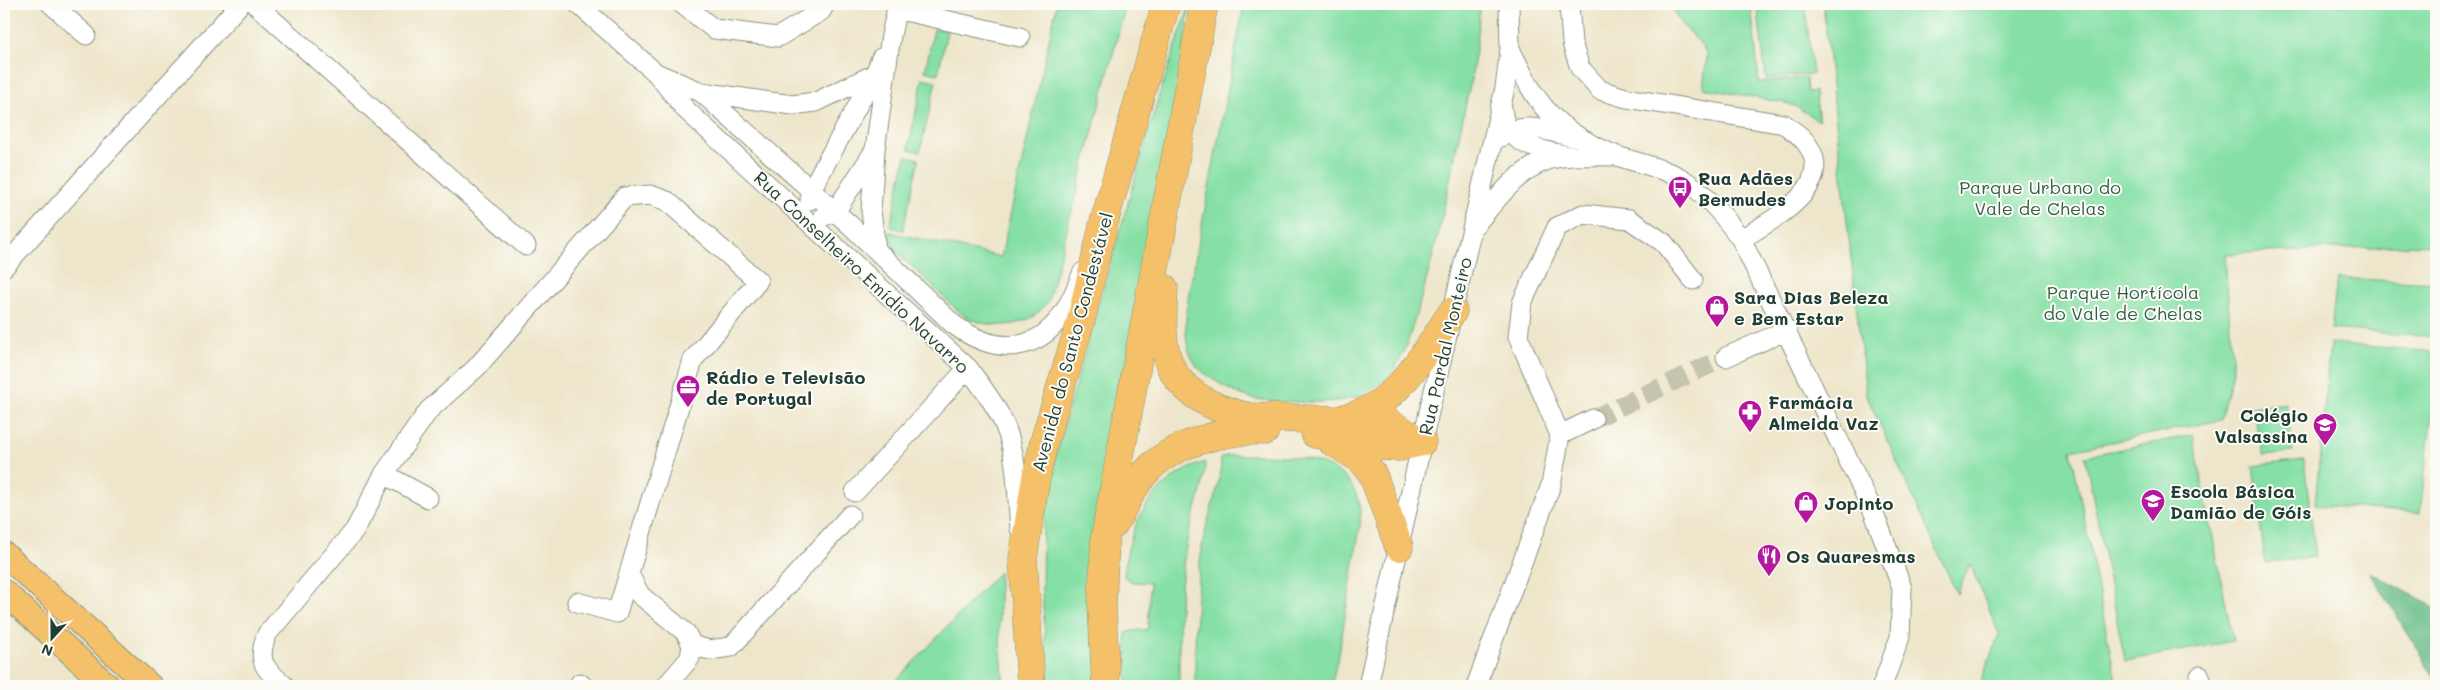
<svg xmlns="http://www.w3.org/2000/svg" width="2440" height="690" font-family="Mali,sans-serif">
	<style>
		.green { fill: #86e0a6; stroke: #528e6d }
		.forest { fill: #6cbe8b; stroke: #467e60 }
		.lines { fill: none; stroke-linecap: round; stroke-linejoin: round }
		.minor-tunnel { stroke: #c5c4ac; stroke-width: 19; stroke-dasharray: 19 9; stroke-linecap: butt }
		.minor-casing { stroke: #86927f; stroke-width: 21 }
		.major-casing { stroke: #86927f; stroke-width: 26 }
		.highway-casing { stroke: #86927f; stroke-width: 29 }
		.minor { stroke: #fff; stroke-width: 19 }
		.major { stroke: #f4c16a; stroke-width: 24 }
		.highway { stroke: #f4c16a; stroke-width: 28 }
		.labels { text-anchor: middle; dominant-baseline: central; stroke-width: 4; stroke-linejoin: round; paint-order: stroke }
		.poi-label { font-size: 18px; font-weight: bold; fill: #1f3d34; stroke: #fdfcf7; text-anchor: start }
		.park-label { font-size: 18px; fill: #345e4b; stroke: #fdfcf7 }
		.street-label { font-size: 18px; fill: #1f3d34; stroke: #fdfcf7 }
	</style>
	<rect width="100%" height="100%" fill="#fdfcf7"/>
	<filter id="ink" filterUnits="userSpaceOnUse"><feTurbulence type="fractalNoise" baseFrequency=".02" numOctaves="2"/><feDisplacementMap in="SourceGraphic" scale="10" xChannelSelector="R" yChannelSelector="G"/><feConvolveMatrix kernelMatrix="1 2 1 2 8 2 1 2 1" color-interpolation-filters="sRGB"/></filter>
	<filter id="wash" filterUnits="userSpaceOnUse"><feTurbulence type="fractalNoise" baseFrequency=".0096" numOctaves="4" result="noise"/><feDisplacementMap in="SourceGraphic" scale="20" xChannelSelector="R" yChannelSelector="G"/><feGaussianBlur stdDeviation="1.12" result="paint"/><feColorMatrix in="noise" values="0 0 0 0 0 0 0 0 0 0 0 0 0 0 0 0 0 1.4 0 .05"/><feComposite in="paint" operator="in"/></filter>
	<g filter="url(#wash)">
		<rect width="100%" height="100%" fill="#eee6ca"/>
		<!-- green -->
		<path class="green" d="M1057 4H1126L1048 302C1044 306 1039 312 1034 316 1014 329 980 328 961 313 947 302 935 288 922 276 910 264 888 250 889 232L1001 257Z
			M1190 4 1098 686H1048L1042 589 1043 532 1048 480 1160 92Z
			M1244 4H1479C1480 51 1466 100 1457 146 1445 203 1434 259 1416 315 1410 335 1404 357 1391 374 1380 386 1365 395 1349 399 1331 404 1270 403 1251 398 1237 395 1205 377 1196 365 1181 343 1186 318 1189 292Z
			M1670 4H1751L1759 82 1806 78 1807 92 1815 91 1819 121 1795 106 1785 103 1703 88 1707 55 1699 42 1680 23Z
			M1757 4H1805L1813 74 1766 79Z
			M1823 4H2436V244L2225 254 2233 372 2221 420 2071 450 2117 686H1979L1999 634 1970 564 1957 594 1866 394Z
			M934 29 947 31 938 74 925 71Z
			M923 78 936 81 920 152 908 149Z
			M906 156 919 159 903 230 890 227Z
			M2337 278 2436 283V337L2331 329Z
			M2330 343 2436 352V378L2420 513 2315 505Z
			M2286 403 2293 452 2263 455 2252 407Z
			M2193 435 2233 641 2125 661 2085 456Z
			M1233 455C1286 455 1366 451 1360 527L1339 653 1331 686H1195C1195 640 1195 593 1202 547 1206 518 1222 487 1221 457Z
			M2304 460 2316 557 2265 563 2253 466Z
			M1205 462C1206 486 1192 516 1187 541 1178 588 1179 638 1179 686H1127L1126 632 1148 629 1150 583 1132 582 1124 577C1128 523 1152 480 1205 462Z
			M999 572V628L1004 686H891Z"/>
		<!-- forest -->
		<path class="forest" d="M2370 572 2436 608V680Z"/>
	</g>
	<g filter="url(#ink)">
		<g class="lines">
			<!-- minor-tunnel -->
			<path class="minor-tunnel" d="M1593 419 1726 357"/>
			<defs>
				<path id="minor" d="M51 4 86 35
					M255 4 526 246
					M578 4 657 74 685 109 968 368C982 387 996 405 1005 426 1018 457 1017 496 1020 529
					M682 4 714 29 778 37 821 11 825 4
					M1569 4 1572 43 1580 68 1600 90 1626 98 1784 124C1790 129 1797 133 1802 138 1844 184 1772 220 1741 239
					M896 9 1020 37
					M1510 49C1523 74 1534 100 1555 119 1572 135 1595 147 1617 156 1638 163 1659 167 1679 177 1705 192 1723 215 1741 239L1874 513 1902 588 1900 637 1882 686
					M658 74 701 92 850 225 953 324C996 356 1041 355 1068 305 1074 295 1078 283 1083 272
					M701 92 792 105 816 102 875 74
					M1502 107C1503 142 1535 150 1565 155
					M1501 137C1522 120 1548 131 1572 137
					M810 200 811 190 875 74 881 58
					M824 216 835 212 873 153
					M1476 224C1499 197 1523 161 1562 157 1578 155 1595 156 1612 156
					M876 249 871 211 875 150 891 35 898 4
					M4 267 240 4
					M1726 357 1787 330
					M1560 435 1593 419
					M384 474 428 498
					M855 492 968 368
					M629 574 640 595 686 633 692 645 690 658 666 686
					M692 645 709 650 731 647 850 515
					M2200 676 2203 686
					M580 683 583 686
					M285 686C264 668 256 662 267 634L355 530 384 474 429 410 476 368 625 197 650 195 667 201 758 281 693 360 617 613 577 602
					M1368 686 1422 442 1505 88 1510 49 1509 4
					M1476 686 1551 485 1560 435 1518 336 1522 303 1557 227 1583 214 1629 219 1664 243 1693 280"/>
				<path id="major" d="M4 554 150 686
					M4 592 108 686"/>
				<path id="highway" d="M1164 288C1163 307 1161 330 1165 349 1172 390 1213 410 1250 417L1387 422 1422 442
					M1345 418C1397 407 1425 352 1453 311
					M1315 434 1381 446 1399 447 1422 442
					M1331 441 1362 460 1373 475 1399 547
					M1113 525C1123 509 1132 488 1145 473 1171 443 1227 429 1265 431
					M1031 686 1023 558 1036 478 1044 442 1081 320 1103 226 1166 4
					M1106 686 1102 605 1105 537 1204 4"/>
			</defs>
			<!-- minor casing -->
			<use href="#minor" class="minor-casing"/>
			<!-- major casing -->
			<use href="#major" class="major-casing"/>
			<!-- highway casing -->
			<use href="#highway" class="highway-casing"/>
			<!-- minor -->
			<use href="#minor" class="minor"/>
			<!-- major -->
			<use href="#major" class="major"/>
			<!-- highway -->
			<use href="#highway" class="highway"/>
		</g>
	</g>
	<!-- icons -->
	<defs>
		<symbol id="bus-pin" viewBox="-11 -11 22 30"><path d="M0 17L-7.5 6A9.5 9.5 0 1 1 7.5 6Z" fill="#b5179e" stroke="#fdfcf7"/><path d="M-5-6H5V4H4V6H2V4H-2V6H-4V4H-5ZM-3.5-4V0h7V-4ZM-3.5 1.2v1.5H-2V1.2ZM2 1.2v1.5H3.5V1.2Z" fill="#fff"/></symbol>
		<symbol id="shop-pin" viewBox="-11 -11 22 30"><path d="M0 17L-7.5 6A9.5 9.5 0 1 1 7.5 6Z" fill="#b5179e" stroke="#fdfcf7"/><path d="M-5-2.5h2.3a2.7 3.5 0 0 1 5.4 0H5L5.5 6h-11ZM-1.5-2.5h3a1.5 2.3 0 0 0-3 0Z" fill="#fff"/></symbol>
		<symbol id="office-pin" viewBox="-11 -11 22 30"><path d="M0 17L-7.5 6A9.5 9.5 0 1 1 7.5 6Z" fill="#b5179e" stroke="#fdfcf7"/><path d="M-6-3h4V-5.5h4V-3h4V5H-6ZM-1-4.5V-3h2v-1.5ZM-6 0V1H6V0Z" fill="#fff"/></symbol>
		<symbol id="pharmacy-pin" viewBox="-11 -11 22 30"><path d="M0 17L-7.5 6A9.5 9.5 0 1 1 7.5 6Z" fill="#b5179e" stroke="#fdfcf7"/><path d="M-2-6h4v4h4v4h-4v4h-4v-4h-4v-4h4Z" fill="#fff"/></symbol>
		<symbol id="school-pin" viewBox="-11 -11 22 30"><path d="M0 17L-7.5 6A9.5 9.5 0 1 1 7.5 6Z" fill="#b5179e" stroke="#fdfcf7"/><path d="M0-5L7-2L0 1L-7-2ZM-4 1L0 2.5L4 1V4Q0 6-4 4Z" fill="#fff"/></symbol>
		<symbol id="restaurant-pin" viewBox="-11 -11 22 30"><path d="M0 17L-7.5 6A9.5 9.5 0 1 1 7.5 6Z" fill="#b5179e" stroke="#fdfcf7"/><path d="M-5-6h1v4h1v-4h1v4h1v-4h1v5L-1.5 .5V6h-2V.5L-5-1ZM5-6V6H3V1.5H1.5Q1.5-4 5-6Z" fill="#fff"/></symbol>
	</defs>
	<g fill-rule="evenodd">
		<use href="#bus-pin" x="1666" y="174" width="28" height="38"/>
		<use href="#shop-pin" x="1703" y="293" width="28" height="38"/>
		<use href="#office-pin" x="674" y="373" width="28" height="38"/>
		<use href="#pharmacy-pin" x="1736" y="398" width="28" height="38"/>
		<use href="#school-pin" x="2311" y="411" width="28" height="38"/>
		<use href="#school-pin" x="2139" y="487" width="28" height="38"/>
		<use href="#shop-pin" x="1792" y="489" width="28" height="38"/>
		<use href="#restaurant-pin" x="1755" y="542" width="28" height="38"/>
	</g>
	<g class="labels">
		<!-- poi labels -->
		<g class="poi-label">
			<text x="1698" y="178">Rua Adães<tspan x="1698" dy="21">Bermudes</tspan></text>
			<text x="1734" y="297">Sara Dias Beleza<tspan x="1734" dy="21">e Bem Estar</tspan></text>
			<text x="706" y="377">Rádio e Televisão<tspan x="706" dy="21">de Portugal</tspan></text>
			<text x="1768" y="402">Farmácia<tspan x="1768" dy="21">Almeida Vaz</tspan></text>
			<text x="2308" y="415" text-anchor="end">Colégio<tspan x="2308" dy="21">Valsassina</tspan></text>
			<text x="2170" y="491">Escola Básica<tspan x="2170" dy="21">Damião de Góis</tspan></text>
			<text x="1824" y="503">Jopinto</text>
			<text x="1786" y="556">Os Quaresmas</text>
		</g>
		<!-- park labels -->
		<g class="park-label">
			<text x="2040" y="187">Parque Urbano do<tspan x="2040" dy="21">Vale de Chelas</tspan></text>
			<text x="2123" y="292">Parque Hortícola<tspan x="2123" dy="21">do Vale de Chelas</tspan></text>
		</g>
		<!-- street labels -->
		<g class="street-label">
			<text transform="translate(862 272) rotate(43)">Rua Conselheiro Emídio Navarro</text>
			<text transform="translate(1072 342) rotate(-75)">Avenida do Santo Condestável</text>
			<text transform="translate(1445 346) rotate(-77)">Rua Pardal Monteiro</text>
		</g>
	</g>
	<!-- margin -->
	<rect width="2440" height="690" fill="none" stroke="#fdfcf7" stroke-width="20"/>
	<!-- north arrow -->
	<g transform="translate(52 638) rotate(201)" stroke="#fdfcf7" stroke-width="4" paint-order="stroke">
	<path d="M0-4L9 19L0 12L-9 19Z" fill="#1f3d34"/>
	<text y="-8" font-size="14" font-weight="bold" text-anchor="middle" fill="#1f3d34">N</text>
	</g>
</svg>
